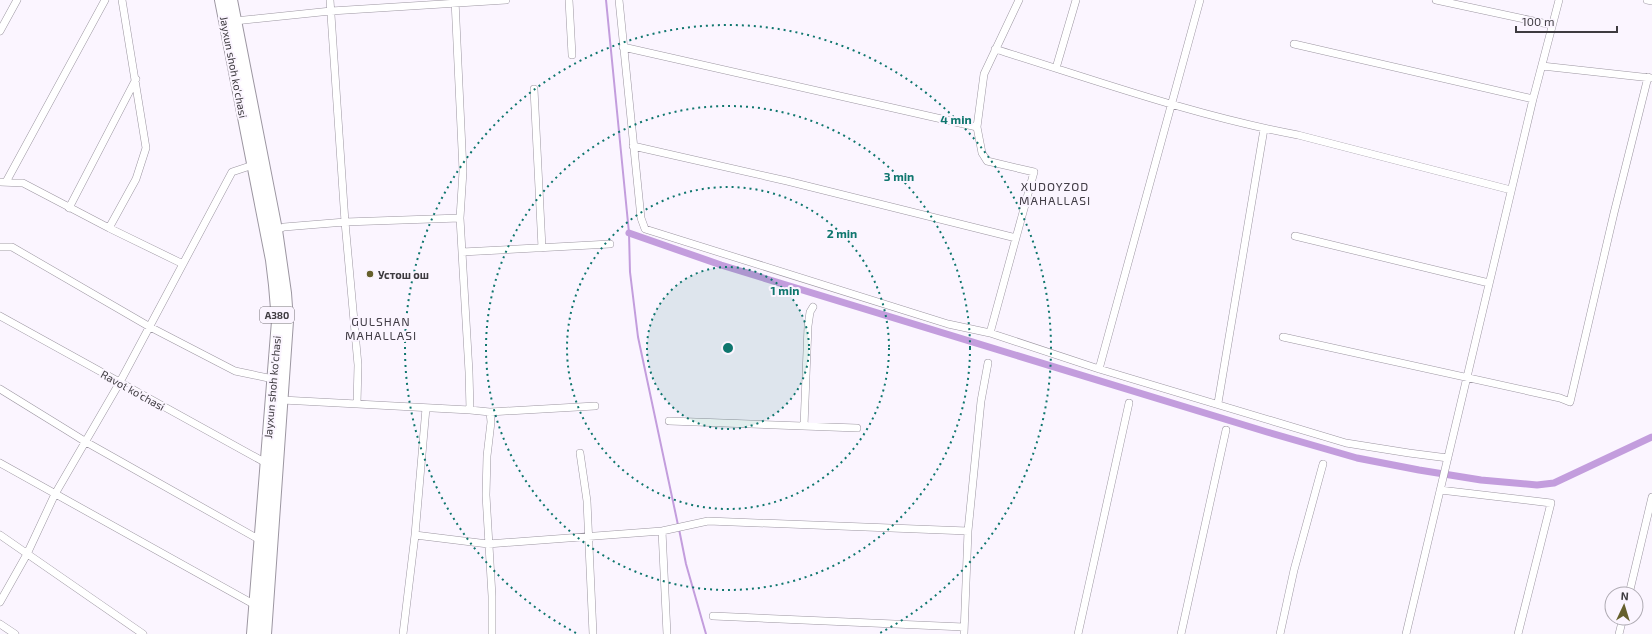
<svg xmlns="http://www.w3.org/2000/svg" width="1652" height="634" font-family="'Exo 2',sans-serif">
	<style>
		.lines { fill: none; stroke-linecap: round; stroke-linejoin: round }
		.stream { stroke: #c39ddd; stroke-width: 2 }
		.canal { stroke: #c39ddd; stroke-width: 7 }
		.street-casing { stroke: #9c96a1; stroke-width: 8 }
		.highway-casing { stroke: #9c96a1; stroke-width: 14 }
		.street { stroke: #fff; stroke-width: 7 }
		.highway { stroke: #fff; stroke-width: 12 }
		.ring { fill: none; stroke: #0f766e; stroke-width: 2; stroke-dasharray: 2 4 }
		.poi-dot { fill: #66602d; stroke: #fbf5ff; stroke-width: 1.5 }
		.labels { text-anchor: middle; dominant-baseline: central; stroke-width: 4; stroke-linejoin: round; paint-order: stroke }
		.shield { fill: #fbf5ff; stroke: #777379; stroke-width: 1 }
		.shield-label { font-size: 10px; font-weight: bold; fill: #3e3b40 }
		.street-label { font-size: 11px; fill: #3e3b40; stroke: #fbf5ff }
		.poi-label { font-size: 11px; font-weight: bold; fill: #3e3b40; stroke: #fbf5ff; text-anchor: start }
		.neighbourhood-label { font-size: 12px; letter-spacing: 1px; fill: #423d46; stroke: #fbf5ff }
		.centre { fill: #0f766e; stroke: #fbf5ff; stroke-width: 2 }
		.ring-label { font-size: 12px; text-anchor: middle; font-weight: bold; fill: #0f766e; stroke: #fbf5ff; stroke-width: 4; stroke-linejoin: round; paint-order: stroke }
	</style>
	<rect width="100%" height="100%" fill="#fbf5ff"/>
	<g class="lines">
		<!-- stream -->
		<path class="stream" d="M606 0 629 233 630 272 638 337 678 525
			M679 529 686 564 706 634"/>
		<!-- canal -->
		<path class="canal" d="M629 233 721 265 1267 432 1357 458 1419 470 1481 480 1537 485 1554 483 1652 437"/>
		<defs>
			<path id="street" d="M330 0 345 222 358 365 357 404
				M455 0 463 171 460 218 469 372 470 410
				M569 0 572 55
				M619 0 641 218 645 229 948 324 990 333 1099 369 1346 443 1409 453 1448 458
				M1436 0 1552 25
				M1647 0 1652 1
				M235 21 331 11 506 0
				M0 31 17 0
				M1294 44 1533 99
				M623 47 977 127
				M995 49C1095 80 1195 116 1298 135L1511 190
				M1542 66 1651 78
				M1056 68 1076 0
				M534 89 542 248
				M633 146 787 181 1016 238
				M0 182 23 183 109 228 183 264
				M6 182 105 0
				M69 208 136 79
				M109 228 136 179 146 148 122 0
				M276 230 284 227 345 222 460 218
				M1295 236 1489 283
				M0 247H12L150 327 235 371 273 379
				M462 252 610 244
				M0 316 266 463
				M990 333 1034 172 987 161 982 153 977 127 984 74 1019 0
				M1283 337 1560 398 1570 402 1614 213 1648 77
				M1099 369 1200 0
				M0 389 86 442 260 540
				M282 400 470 410 490 412 595 406
				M1218 403 1264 129
				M490 412 491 422 487 456 486 495 492 596V634
				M669 421 857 428
				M804 426 808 326 810 312 813 307
				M580 453 587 501 593 634
				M0 463 255 605
				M1440 490 1551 503 1518 634
				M662 531 667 634
				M0 535 143 634
				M415 535 488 544 662 531 708 521 968 531
				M1629 594 1652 497
				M0 602 27 554 55 494 120 382 232 172 253 165
				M713 616 964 627
				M0 624 15 634
				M403 634 415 535 426 408
				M964 634 968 531 981 401 988 363
				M1078 634 1129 403
				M1181 634 1226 430
				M1280 634 1294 570 1323 464
				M1406 634 1533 99 1559 0
				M1619 634 1623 618"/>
			<path id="highway" d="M221 0 272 260 275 285 278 321 253 634
				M231 0 276 230 285 293 287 321 265 634"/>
		</defs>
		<!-- street casing -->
		<use href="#street" class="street-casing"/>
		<!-- highway casing -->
		<use href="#highway" class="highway-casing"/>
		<!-- street -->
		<use href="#street" class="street"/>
		<!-- highway -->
		<use href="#highway" class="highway"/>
	</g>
	<!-- distance rings -->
	<circle cx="728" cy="348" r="81" fill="#0f766e" fill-opacity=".12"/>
	<g class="ring">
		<circle cx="728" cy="348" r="81"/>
		<circle cx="728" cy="348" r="161"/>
		<circle cx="728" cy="348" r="242"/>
		<path d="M576 633A323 323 0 1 1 880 633"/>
	</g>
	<!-- markers -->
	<circle class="poi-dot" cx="370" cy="274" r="4"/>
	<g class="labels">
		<!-- shield labels -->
		<rect class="shield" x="260" y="307" width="34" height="16" rx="3"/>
		<g class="shield-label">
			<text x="277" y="315">A380</text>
		</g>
		<!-- street labels -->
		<g class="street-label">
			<text transform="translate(234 67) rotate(79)">Jayxun shoh ko'chasi</text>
			<text transform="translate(272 387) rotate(-85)">Jayxun shoh ko'chasi</text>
			<text transform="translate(133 390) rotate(29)">Ravot ko'chasi</text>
		</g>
		<!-- poi labels -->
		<g class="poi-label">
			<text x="378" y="274">Устош ош</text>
		</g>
		<!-- neighbourhood labels -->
		<g class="neighbourhood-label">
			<text x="1055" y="186">XUDOYZOD<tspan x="1055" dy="14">MAHALLASI</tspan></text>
			<text x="381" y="321">GULSHAN<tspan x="381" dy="14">MAHALLASI</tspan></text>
		</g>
	</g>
	<circle cx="728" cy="348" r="6" class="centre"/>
	<g class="ring-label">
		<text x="956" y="124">4 min</text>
		<text x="899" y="181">3 min</text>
		<text x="842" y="238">2 min</text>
		<text x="785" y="295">1 min</text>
	</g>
	<!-- north arrow -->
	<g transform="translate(1624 606) rotate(4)"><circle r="19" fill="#fbf5ff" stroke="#afabb3"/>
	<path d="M0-3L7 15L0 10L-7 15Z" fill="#66602d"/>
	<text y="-6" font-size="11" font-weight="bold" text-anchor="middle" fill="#3e3b40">N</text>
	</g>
	<!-- scale -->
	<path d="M1516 26v6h101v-6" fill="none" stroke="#3e3b40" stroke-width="2"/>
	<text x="1522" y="26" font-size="12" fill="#3e3b40" stroke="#fbf5ff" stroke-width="3" paint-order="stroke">100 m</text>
</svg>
